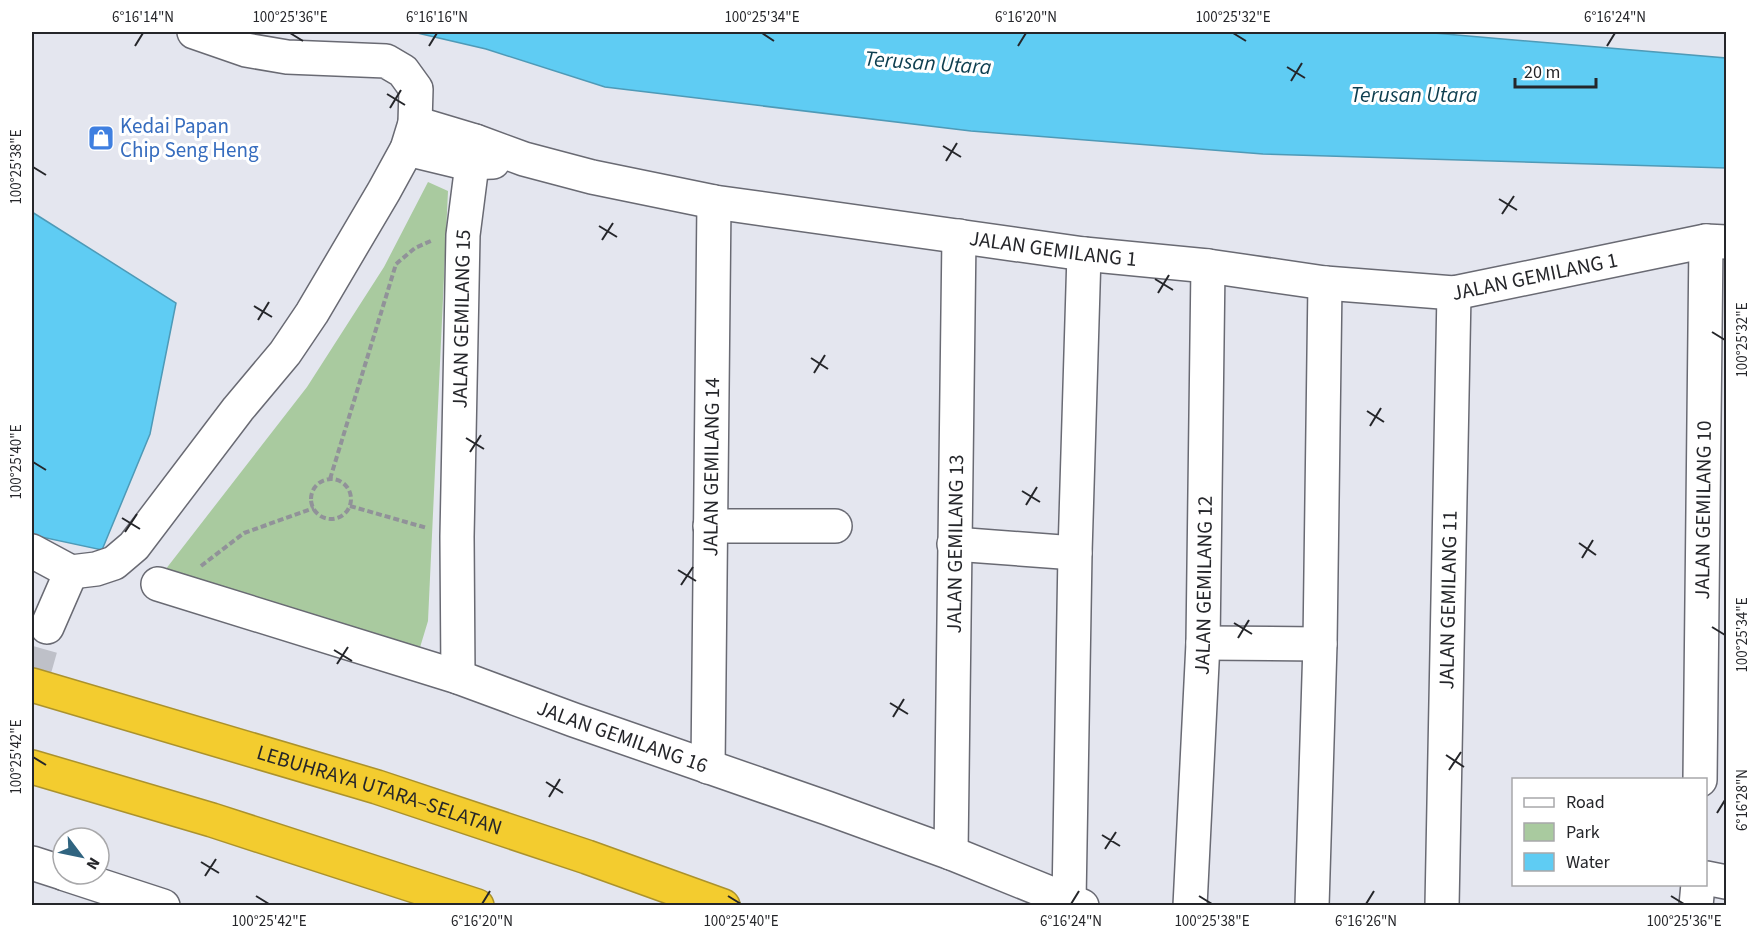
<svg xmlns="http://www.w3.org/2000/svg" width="1758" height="937" font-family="'Source Sans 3',sans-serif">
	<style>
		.green { fill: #a9ca9f }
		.water { fill: #5fccf3; stroke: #4e9ab7; stroke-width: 1.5 }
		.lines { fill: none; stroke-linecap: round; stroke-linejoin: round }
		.minor-tunnel { stroke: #bec0c8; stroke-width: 33; stroke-dasharray: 33 16; stroke-linecap: butt }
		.minor-casing { stroke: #696a73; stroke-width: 36 }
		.highway-casing { stroke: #ab922d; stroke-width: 36 }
		.path { stroke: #919299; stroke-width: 4; stroke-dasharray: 6 3; stroke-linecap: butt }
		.minor { stroke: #fff; stroke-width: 33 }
		.highway { stroke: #f3cc2f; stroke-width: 33 }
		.ticks { fill: none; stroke: #25262a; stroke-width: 2 }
		.labels { text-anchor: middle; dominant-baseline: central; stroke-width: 6; stroke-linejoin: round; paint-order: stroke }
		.shop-label { font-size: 21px; fill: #366cbe; stroke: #fff; text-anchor: start }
		.street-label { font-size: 21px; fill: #25262a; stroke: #fff }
		.water-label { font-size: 22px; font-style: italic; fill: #0d3e4f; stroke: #fff }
		.neatline { fill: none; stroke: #25262a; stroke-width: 2 }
		.ticks-label { font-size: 15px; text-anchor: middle; fill: #25262a }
	</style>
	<rect width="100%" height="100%" fill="#e4e6ef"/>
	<!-- green -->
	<path class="green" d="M428 182 448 191 428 621 418 654 162 574 307 387 384 267Z"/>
	<!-- water -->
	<path class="water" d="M413 32H1422L1726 58V168L1263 154 971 131 605 87 486 49Z
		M32 212 176 303 150 434 102 550 32 535Z"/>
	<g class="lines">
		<!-- minor-tunnel -->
		<path class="minor-tunnel" d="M32 680 47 627"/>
		<defs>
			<g id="minor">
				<path id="s1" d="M415 123 475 141 524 159 592 177 714 202 1084 254 1208 266 1325 283 1454 293 1706 241 1726 242"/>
				<path d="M407 149 465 163 493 162"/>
				<path d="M710 526H835"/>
				<path d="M954 544 1075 553"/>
				<path d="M32 551 71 572 96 569 114 563 134 546 238 409 285 353 312 313 384 191 407 149 415 123 416 89 403 71 386 61 287 57 246 50 194 32"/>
				<path id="s2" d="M158 584 458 677 574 720 827 808 951 853 1082 906"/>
				<path d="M47 627 71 572"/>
				<path d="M1203 643 1320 644"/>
				<path id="s3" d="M458 677 457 537 463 235 475 141"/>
				<path id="s4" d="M708 767 714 202"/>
				<path id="s5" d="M1700 780 1706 241"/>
				<path id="s6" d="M951 853 959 236"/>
				<path d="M32 863 63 873"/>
				<path d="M65 874 163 906"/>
				<path d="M1706 878 1726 882"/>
				<path d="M1069 901 1075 553 1084 254"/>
				<path id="s7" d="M1190 906 1203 643 1208 266"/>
				<path d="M1312 906 1320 644 1325 283"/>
				<path id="s8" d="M1442 906 1454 293"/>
				<path d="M1696 906 1698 884"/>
			</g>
			<g id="highway">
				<path id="s9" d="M32 685 377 787 587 857 723 906"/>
				<path d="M32 767 212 820 477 906"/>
			</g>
		</defs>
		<!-- minor casing -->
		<use href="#minor" class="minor-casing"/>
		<!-- highway casing -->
		<use href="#highway" class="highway-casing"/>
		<!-- path -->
		<path class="path" d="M330 479 396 264 415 248 433 240
			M311 499a20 20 0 1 1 40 0a20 20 0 1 1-40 0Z
			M350 506 427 528
			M201 566 244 533 314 508"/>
		<!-- minor -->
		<use href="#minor" class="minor"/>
		<!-- highway -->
		<use href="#highway" class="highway"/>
	</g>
	<!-- ticks -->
	<path class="ticks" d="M290 33 303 41M762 33 774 41M1233 33 1246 41M135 46 143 33M429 46 437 33M1018 46 1026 33M1607 46 1615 33M1287 67 1305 78M1291 81 1302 63M387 94 405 105M390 108 401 90M943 146 961 157M946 161 957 143M33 167 46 175M1499 199 1517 210M1502 214 1514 196M599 226 617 237M602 240 613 223M1155 279 1173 290M1158 293 1169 275M254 306 272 317M258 320 269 302M1712 332 1725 340M811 358 828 369M814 373 825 355M1367 411 1384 422M1370 426 1381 408M466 438 484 449M470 452 481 435M33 462 46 470M1022 491 1040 502M1026 505 1037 487M122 518 140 529M125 532 137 514M1579 543 1596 555M1582 558 1593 540M678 570 696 581M681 585 693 567M1234 623 1252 634M1712 627 1725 635M1238 638 1249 620M334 650 352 661M337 664 348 647M890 703 908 714M893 717 904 699M1446 755 1464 767M33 757 46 765M1449 770 1461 752M546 782 563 793M549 797 560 779M1717 813 1725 800M1102 835 1120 846M1105 849 1116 832M201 862 219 873M205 876 216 859M256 896 269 904M728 896 741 904M1199 896 1212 904M1671 896 1684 904M482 904 490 891M1071 904 1079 891M1366 904 1374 891"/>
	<!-- icons -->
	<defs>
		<symbol id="shop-square" viewBox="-11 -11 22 22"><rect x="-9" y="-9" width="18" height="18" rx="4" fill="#3f7fe0" stroke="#fff"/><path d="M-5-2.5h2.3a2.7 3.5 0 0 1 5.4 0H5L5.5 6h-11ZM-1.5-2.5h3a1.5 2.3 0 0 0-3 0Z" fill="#fff"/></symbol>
	</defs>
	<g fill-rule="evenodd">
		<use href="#shop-square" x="86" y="123" width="30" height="30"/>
	</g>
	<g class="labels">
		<!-- shop labels -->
		<g class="shop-label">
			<text x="120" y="126">Kedai Papan<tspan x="120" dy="24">Chip Seng Heng</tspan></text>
		</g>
		<!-- street labels -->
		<g class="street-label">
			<text stroke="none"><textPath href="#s1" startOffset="652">JALAN GEMILANG 1</textPath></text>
			<text stroke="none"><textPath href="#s1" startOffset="1138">JALAN GEMILANG 1</textPath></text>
			<text stroke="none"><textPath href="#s3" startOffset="358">JALAN GEMILANG 15</textPath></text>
			<text stroke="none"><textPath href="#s4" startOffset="300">JALAN GEMILANG 14</textPath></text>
			<text stroke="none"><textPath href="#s5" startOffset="270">JALAN GEMILANG 10</textPath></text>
			<text stroke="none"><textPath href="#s6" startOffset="309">JALAN GEMILANG 13</textPath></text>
			<text stroke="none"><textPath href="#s7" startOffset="321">JALAN GEMILANG 12</textPath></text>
			<text stroke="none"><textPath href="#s8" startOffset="306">JALAN GEMILANG 11</textPath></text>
			<text stroke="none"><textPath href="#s2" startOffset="489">JALAN GEMILANG 16</textPath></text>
			<text stroke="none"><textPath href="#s9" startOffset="363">LEBUHRAYA UTARA–SELATAN</textPath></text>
		</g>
		<!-- water labels -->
		<g class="water-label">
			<text transform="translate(928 63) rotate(4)">Terusan Utara</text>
			<text x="1414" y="95">Terusan Utara</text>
		</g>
	</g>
	<!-- border -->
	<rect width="1758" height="937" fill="none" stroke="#ffffff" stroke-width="66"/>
	<!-- legend -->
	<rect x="1512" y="778" width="195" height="108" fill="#ffffff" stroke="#a8a8aa" stroke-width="1.5"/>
	<rect x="1524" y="798" width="30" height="9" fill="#ffffff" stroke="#a8a8aa" stroke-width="1.5"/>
	<text x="1566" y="808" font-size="18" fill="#25262a">Road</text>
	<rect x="1524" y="823" width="30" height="18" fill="#a9ca9f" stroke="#a8a8aa" stroke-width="1.5"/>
	<text x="1566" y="838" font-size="18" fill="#25262a">Park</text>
	<rect x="1524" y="853" width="30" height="18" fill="#5fccf3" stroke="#a8a8aa" stroke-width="1.5"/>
	<text x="1566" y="868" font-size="18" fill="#25262a">Water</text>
	<!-- north arrow -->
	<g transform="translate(81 856) rotate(122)"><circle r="28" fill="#ffffff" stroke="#a8a8aa" stroke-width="1.5"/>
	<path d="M0-4.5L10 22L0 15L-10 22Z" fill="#306480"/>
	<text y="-9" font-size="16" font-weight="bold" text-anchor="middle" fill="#25262a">N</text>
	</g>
	<!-- scale -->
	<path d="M1515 78v9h81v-9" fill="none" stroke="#25262a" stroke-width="3"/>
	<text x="1524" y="78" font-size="18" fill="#25262a" stroke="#ffffff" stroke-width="4.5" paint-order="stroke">20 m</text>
	<rect x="33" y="33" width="1692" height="871" class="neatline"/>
	<g class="ticks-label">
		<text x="143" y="22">6°16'14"N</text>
		<text x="290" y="22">100°25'36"E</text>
		<text x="437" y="22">6°16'16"N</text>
		<text x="762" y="22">100°25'34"E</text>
		<text x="1026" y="22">6°16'20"N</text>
		<text x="1233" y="22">100°25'32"E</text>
		<text x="1615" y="22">6°16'24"N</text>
		<text transform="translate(16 167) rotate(-90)" y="5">100°25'38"E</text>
		<text transform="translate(1742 340) rotate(-90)" y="5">100°25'32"E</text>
		<text transform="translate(16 462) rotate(-90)" y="5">100°25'40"E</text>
		<text transform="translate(1742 635) rotate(-90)" y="5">100°25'34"E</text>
		<text transform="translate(16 757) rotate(-90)" y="5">100°25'42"E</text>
		<text transform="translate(1742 800) rotate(-90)" y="5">6°16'28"N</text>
		<text x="269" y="926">100°25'42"E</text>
		<text x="482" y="926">6°16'20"N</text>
		<text x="741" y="926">100°25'40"E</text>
		<text x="1071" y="926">6°16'24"N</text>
		<text x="1212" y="926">100°25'38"E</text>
		<text x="1366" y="926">6°16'26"N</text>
		<text x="1684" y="926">100°25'36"E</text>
	</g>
</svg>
